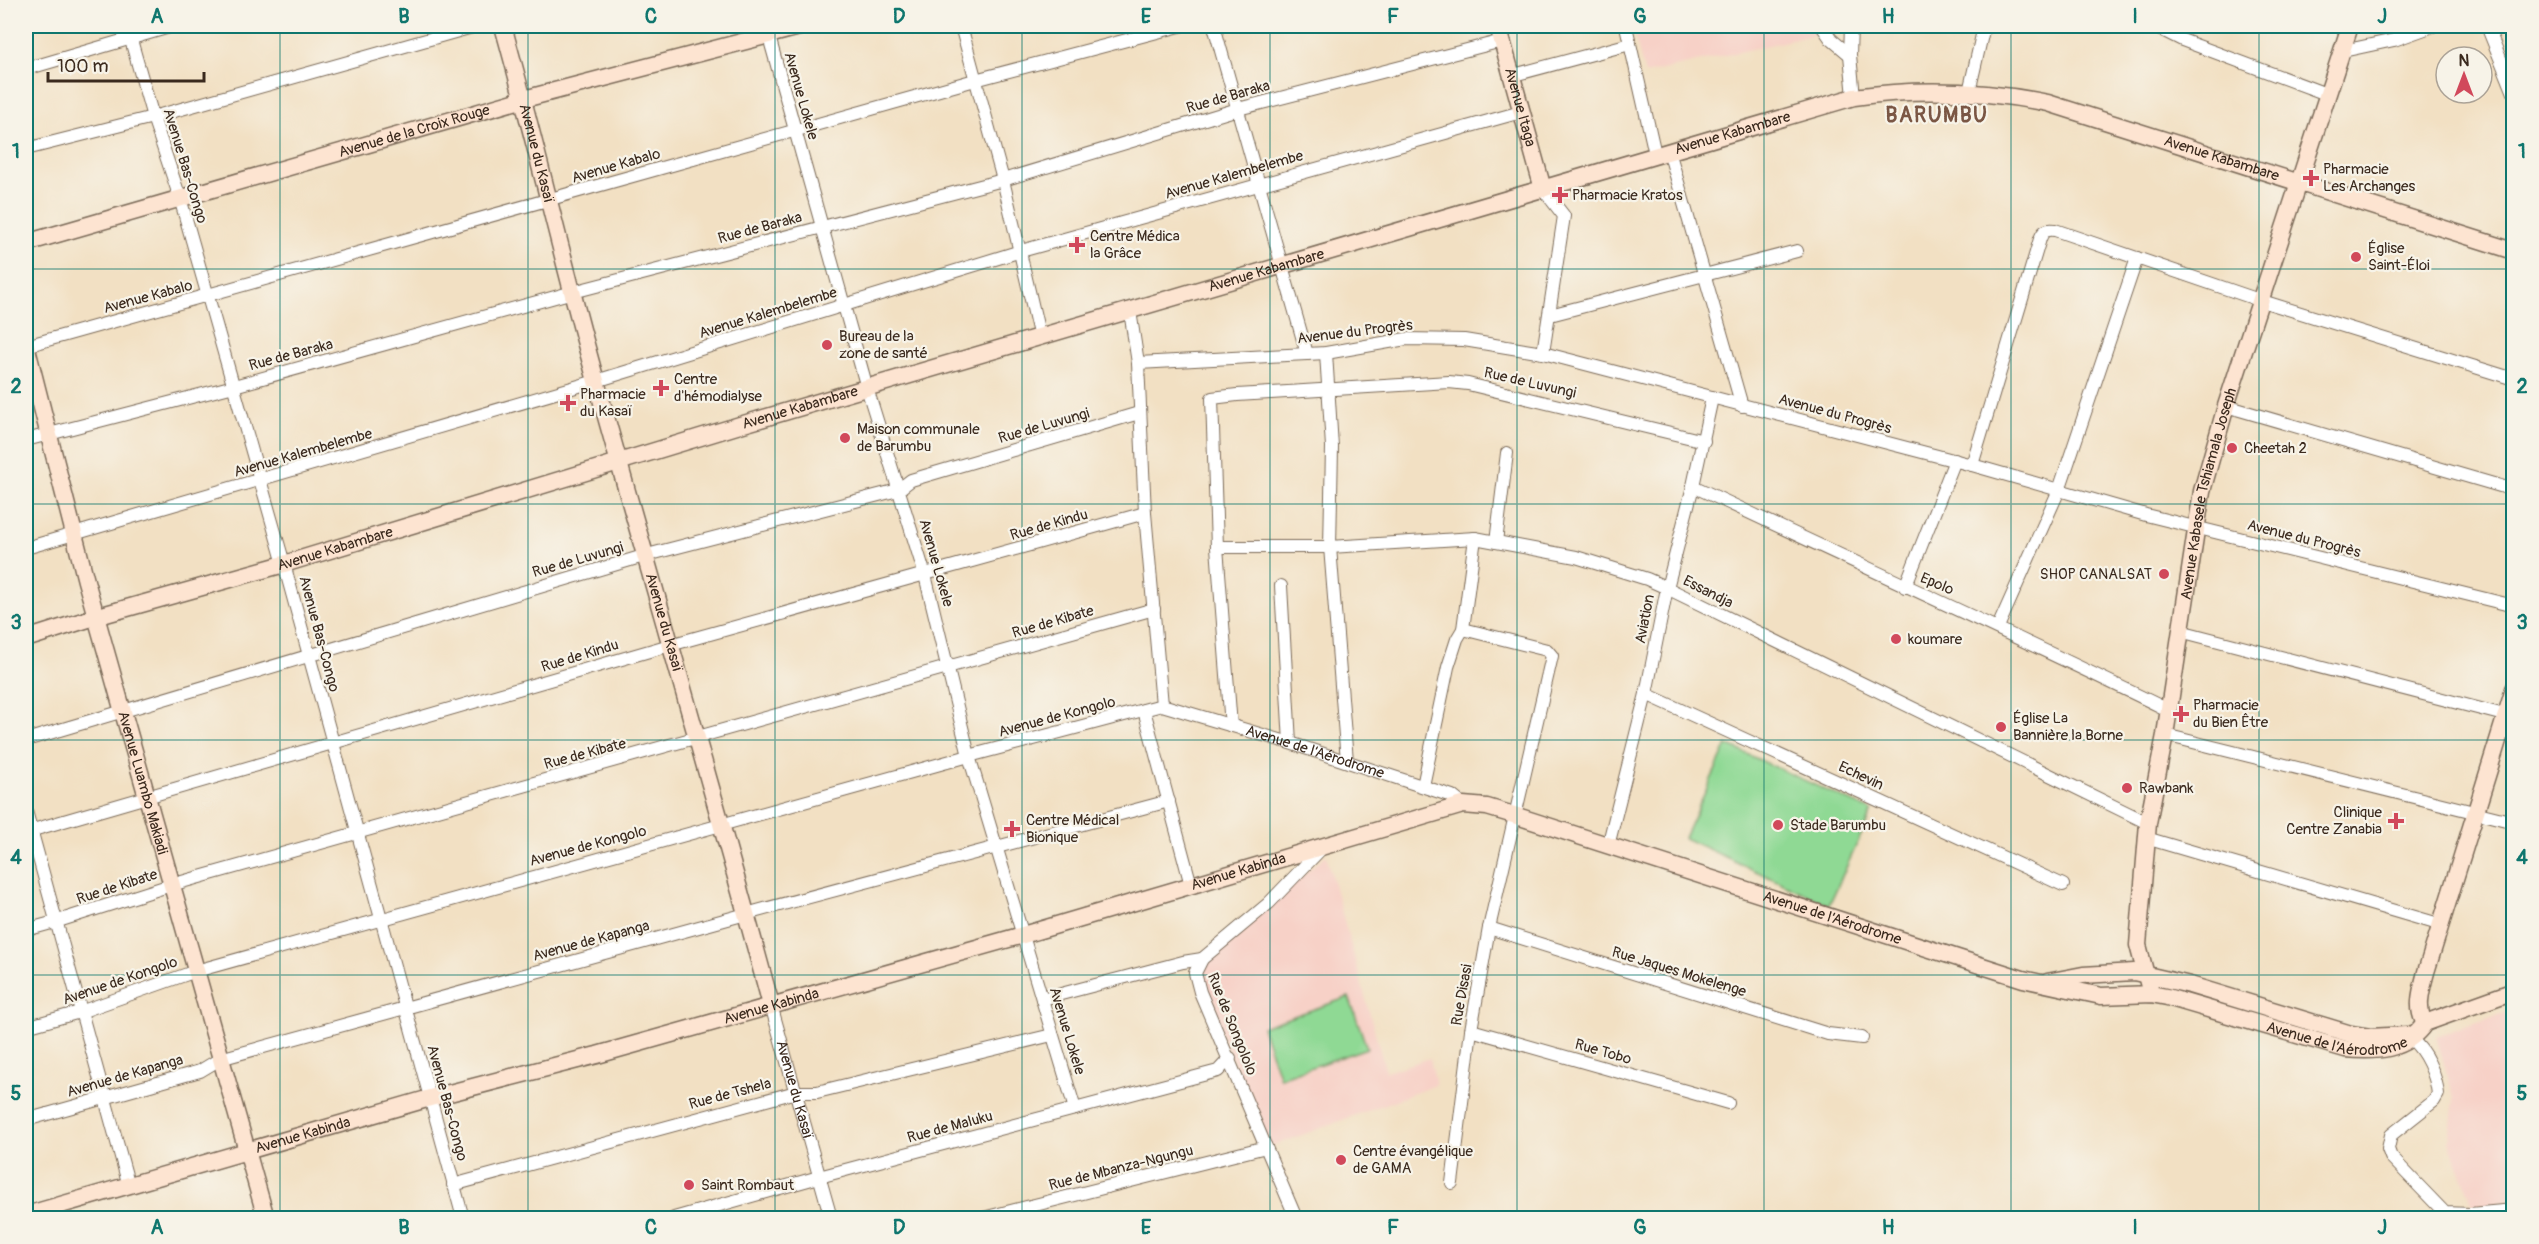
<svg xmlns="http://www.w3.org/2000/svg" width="2539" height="1244" font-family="Pangolin,sans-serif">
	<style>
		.built { fill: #f7d1c7 }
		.green { fill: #8fd994; stroke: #658259; stroke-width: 1.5 }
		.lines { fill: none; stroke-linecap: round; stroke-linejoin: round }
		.street-casing { stroke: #7b6a58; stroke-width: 14 }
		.secondary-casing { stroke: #7b6a58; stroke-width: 19 }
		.street { stroke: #fff; stroke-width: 12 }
		.secondary { stroke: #fde4d1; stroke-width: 16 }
		.grid { fill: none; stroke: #0f766e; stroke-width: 1.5; stroke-opacity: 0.55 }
		.poi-dot { fill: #d1495b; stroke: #f7f3e8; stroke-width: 2 }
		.labels { text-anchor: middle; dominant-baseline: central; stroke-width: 4.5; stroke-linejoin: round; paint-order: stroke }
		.street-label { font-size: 15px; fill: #3b2a1e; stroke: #f7f3e8 }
		.poi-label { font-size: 15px; fill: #3b2a1e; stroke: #f7f3e8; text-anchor: start }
		.district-label { font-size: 21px; font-weight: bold; letter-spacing: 1.5px; fill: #7a5644; stroke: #f7f3e8 }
		.neatline { fill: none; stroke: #0f766e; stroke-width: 2 }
		.grid-label { font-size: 20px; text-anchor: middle; font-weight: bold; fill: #0f766e }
	</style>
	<rect width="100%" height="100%" fill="#f7f3e8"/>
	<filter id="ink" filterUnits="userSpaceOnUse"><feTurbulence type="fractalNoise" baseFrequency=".0167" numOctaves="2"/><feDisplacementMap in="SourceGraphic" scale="12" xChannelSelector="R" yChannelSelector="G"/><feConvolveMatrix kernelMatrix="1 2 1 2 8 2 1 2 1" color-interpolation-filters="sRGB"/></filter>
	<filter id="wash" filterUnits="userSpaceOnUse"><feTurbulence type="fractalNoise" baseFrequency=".008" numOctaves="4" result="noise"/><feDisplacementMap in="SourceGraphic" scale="24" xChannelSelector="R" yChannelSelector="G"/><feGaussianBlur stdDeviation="1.35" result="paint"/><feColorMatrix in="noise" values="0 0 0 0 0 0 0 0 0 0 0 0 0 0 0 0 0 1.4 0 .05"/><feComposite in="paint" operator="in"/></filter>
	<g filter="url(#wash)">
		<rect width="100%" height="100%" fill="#f2e0c3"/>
		<!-- built -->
		<path class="built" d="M1632 26H1819L1821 33 1645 74Z
			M1326 855 1386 1072 1430 1058 1436 1085 1270 1147 1202 989 1199 970 1202 963Z
			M2513 1010V1199L2475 1211 2449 1141 2454 1098 2436 1036Z"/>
		<!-- green -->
		<path class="green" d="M1727 745 1872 811 1829 905 1684 838Z
			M1349 997 1367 1048 1280 1078 1262 1027Z"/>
	</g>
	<g filter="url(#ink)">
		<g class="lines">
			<defs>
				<g id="street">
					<path d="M127 26 153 117 180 198 284 564 463 1218"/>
					<path d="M766 26 867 388 925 575 969 756 1075 1109"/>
					<path d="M961 26 1003 180 1040 338"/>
					<path d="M1214 26 1307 354"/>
					<path d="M1626 26 1655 154"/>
					<path d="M1822 26 1831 39 1850 55"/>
					<path d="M1851 26 1850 55 1854 97"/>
					<path d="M2154 26 2182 40 2329 95"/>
					<path d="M2487 26 2514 93"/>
					<path d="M2343 51 2394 40 2433 26"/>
					<path d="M26 69 173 26"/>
					<path d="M1510 76 1630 44"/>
					<path d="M1969 92 1984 26"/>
					<path d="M26 149 153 117 476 26"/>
					<path d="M1669 151 1742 406"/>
					<path d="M1543 189 1564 216 1543 353"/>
					<path d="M1130 311 1138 363 1145 513 1162 705"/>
					<path d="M1550 315 1797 251"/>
					<path d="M26 346 975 80 1180 26"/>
					<path d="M1326 353 1332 447 1330 547 1347 761"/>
					<path d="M1138 363 1326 353 1406 339 1464 340 1543 353 1972 465 2146 515 2514 606"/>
					<path d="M2226 406 2514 490"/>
					<path d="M26 440 234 386 573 292 1003 180 1238 109 1502 41"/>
					<path d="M1972 465 2040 239C2043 231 2046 229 2055 230L2262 301 2514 379"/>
					<path d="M1693 486C1851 561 2011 633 2168 710"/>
					<path d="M1496 542 1507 453"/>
					<path d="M1217 547H1330L1475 538 1576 557 1647 579 1667 588 2148 823"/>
					<path d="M26 548 596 381 1021 251 1521 112"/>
					<path d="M1281 586 1290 743"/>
					<path d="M1905 587 1955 460"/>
					<path d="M1998 627 2059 490 2137 258"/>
					<path d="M2180 631 2512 717"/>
					<path d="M1646 694 2063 885"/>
					<path d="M1144 710 1191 885"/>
					<path d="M1231 726 1217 547 1212 398 1237 395 1449 382 1468 384 1704 441"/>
					<path d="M2165 735 2514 822"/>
					<path d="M26 740 647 555 898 490 911 480 1139 413"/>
					<path d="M1423 786 1448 667 1457 639 1463 629 1475 538"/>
					<path d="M26 811 129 1186"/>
					<path d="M26 832 670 645 1145 513"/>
					<path d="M2146 838 2442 925"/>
					<path d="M1608 846 1646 694 1667 588 1693 486 1712 398"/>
					<path d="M1489 928 1828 1034 1862 1038"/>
					<path d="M26 930 55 922 171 885 1154 609"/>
					<path d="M1042 999 1183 962 1202 959"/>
					<path id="s1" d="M771 1005 831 1218"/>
					<path id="s2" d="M26 1027 80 1012 196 971 969 756 1162 705 1290 743 1452 796 1463 805"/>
					<path d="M1471 1030 1728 1103"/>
					<path d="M2411 1039C2426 1051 2436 1075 2438 1094L2434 1101 2391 1135 2388 1149 2391 1157 2445 1213 2470 1214 2514 1210"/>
					<path d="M26 1120 200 1071 220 1059 746 914 1169 801"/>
					<path d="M1452 1183 1471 1030 1489 928 1552 656 1547 650 1463 629"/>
					<path d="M453 1185 796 1092H817L1052 1035"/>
					<path d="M674 1218 819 1177 1218 1071 1230 1058"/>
					<path d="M983 1218 1266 1147"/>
					<path d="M1296 1218 1200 992 1195 973 1202 959 1269 903 1322 848"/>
				</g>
				<g id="secondary">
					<path id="s3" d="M503 26C536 143 563 263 596 381 654 589 715 797 771 1005"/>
					<path id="s4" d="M1498 26 1543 189"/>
					<path id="s5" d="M26 243 524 99 803 26"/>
					<path id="s6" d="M26 345 86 581 266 1218"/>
					<path id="s7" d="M26 639 95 617 284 564 740 425 1854 97C1919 88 1983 90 2048 103L2514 251"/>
					<path d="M2047 982 2083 975 2134 972 2190 985 2351 1034 2370 1037 2407 1035"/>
					<path id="s8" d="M2151 994 2138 945 2148 823 2165 735 2202 491 2226 406 2350 26"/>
					<path d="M2425 1023C2415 1008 2422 988 2426 972L2514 689"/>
					<path id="s9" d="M26 1215 430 1098 597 1055 1023 935 1463 805 1487 807 1517 816 2023 979 2101 996 2151 994 2167 997 2345 1049C2376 1052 2406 1051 2425 1023L2514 991"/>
				</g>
			</defs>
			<!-- street casing -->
			<use href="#street" class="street-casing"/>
			<!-- secondary casing -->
			<use href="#secondary" class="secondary-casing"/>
			<!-- street -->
			<use href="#street" class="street"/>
			<!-- secondary -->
			<use href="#secondary" class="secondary"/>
		</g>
	</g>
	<!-- grid -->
	<path class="grid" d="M280 26V1218M528 26V1218M775 26V1218M1022 26V1218M1270 26V1218M1517 26V1218M1764 26V1218M2011 26V1218M2259 26V1218M26 269H2514M26 504H2514M26 740H2514M26 975H2514"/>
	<!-- markers -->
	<g class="poi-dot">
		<path d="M2308 169h6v6h6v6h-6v6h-6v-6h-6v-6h6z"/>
		<path d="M1557 186h6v6h6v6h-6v6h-6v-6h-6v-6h6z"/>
		<path d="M1074 236h6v6h6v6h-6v6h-6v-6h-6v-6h6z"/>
		<circle cx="2356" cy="257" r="6"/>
		<circle cx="827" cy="345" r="6"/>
		<path d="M658 379h6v6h6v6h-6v6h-6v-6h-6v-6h6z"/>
		<path d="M565 394h6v6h6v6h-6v6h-6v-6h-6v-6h6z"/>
		<circle cx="845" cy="438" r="6"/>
		<circle cx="2232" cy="448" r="6"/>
		<circle cx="2164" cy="574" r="6"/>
		<circle cx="1896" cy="639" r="6"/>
		<path d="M2178 705h6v6h6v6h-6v6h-6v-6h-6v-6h6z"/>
		<circle cx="2001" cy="727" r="6"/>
		<circle cx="2127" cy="788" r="6"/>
		<path d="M2393 812h6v6h6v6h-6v6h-6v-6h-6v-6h6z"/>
		<circle cx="1778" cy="825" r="6"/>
		<path d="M1009 820h6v6h6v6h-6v6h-6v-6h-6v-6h6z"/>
		<circle cx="1341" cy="1160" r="6"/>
		<circle cx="689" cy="1185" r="6"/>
	</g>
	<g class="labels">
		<!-- street labels -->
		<g class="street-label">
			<text transform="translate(801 96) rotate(74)">Avenue Lokele</text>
			<text transform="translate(1228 97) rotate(-16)">Rue de Baraka</text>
			<text stroke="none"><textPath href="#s4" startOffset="84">Avenue Itaga</textPath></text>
			<text stroke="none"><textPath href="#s5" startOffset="404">Avenue de la Croix Rouge</textPath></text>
			<text stroke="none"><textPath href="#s7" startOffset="1780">Avenue Kabambare</textPath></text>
			<text stroke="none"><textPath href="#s3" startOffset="132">Avenue du Kasaï</textPath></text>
			<text stroke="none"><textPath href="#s7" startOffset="2284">Avenue Kabambare</textPath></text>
			<text transform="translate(185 166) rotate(73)">Avenue Bas-Congo</text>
			<text transform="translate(616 166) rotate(-16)">Avenue Kabalo</text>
			<text transform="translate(1234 175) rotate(-16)">Avenue Kalembelembe</text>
			<text transform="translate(760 228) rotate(-15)">Rue de Baraka</text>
			<text stroke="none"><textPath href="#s7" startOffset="1294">Avenue Kabambare</textPath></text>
			<text transform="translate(148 297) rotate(-15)">Avenue Kabalo</text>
			<text transform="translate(768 313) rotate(-17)">Avenue Kalembelembe</text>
			<text transform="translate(1355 332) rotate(-7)">Avenue du Progrès</text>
			<text transform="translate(291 355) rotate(-15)">Rue de Baraka</text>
			<text transform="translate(1530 383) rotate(13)">Rue de Luvungi</text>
			<text stroke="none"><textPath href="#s7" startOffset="808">Avenue Kabambare</textPath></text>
			<text transform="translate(1835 414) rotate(15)">Avenue du Progrès</text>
			<text transform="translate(1044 426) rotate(-16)">Rue de Luvungi</text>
			<text transform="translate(303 453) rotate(-16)">Avenue Kalembelembe</text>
			<text stroke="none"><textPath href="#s8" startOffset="508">Avenue Kabasele Tshiamala Joseph</textPath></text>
			<text transform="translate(1049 525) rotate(-16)">Rue de Kindu</text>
			<text transform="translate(2304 539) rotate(14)">Avenue du Progrès</text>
			<text stroke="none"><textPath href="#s7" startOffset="322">Avenue Kabambare</textPath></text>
			<text transform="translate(578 560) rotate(-16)">Rue de Luvungi</text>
			<text transform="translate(936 563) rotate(74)">Avenue Lokele</text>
			<text transform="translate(1937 584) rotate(23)">Epolo</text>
			<text transform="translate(1708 592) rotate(27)">Essandja</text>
			<text transform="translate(1645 619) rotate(-79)">Aviation</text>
			<text transform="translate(1053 622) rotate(-16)">Rue de Kibate</text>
			<text stroke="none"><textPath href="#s3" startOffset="618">Avenue du Kasaï</textPath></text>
			<text transform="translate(319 634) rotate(75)">Avenue Bas-Congo</text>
			<text transform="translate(580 656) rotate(-17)">Rue de Kindu</text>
			<text transform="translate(1057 717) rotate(-15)">Avenue de Kongolo</text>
			<text stroke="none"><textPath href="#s2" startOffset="1341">Avenue de l’Aérodrome</textPath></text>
			<text transform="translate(585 754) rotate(-15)">Rue de Kibate</text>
			<text transform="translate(1861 776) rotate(25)">Echevin</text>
			<text stroke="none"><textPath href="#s6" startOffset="453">Avenue Luambo Makiadi</textPath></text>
			<text transform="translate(588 846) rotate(-15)">Avenue de Kongolo</text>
			<text stroke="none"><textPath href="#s9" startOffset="1260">Avenue Kabinda</textPath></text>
			<text transform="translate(117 887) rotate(-18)">Rue de Kibate</text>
			<text stroke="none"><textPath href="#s9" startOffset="1881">Avenue de l’Aérodrome</textPath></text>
			<text transform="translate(591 941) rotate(-15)">Avenue de Kapanga</text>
			<text transform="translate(1679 972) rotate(17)">Rue Jaques Mokelenge</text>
			<text transform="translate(120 981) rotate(-19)">Avenue de Kongolo</text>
			<text transform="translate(1462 995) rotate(-80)">Rue Disasi</text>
			<text stroke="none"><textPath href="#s9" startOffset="774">Avenue Kabinda</textPath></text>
			<text transform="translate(1232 1024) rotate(68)">Rue de Songololo</text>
			<text transform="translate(1067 1031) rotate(73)">Avenue Lokele</text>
			<text stroke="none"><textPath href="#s9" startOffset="2404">Avenue de l’Aérodrome</textPath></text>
			<text transform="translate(1603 1052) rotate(16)">Rue Tobo</text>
			<text transform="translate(125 1076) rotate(-16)">Avenue de Kapanga</text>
			<text stroke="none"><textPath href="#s1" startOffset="88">Avenue du Kasaï</textPath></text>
			<text transform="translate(730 1094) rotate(-15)">Rue de Tshela</text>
			<text transform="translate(447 1103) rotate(75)">Avenue Bas-Congo</text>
			<text transform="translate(950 1127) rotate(-15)">Rue de Maluku</text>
			<text stroke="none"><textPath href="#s9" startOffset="288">Avenue Kabinda</textPath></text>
			<text transform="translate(1121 1168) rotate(-14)">Rue de Mbanza-Ngungu</text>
		</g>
		<!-- poi labels -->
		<g class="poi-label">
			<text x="2323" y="169">Pharmacie<tspan x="2323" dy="17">Les Archanges</tspan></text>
			<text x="1572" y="195">Pharmacie Kratos</text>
			<text x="1090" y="236">Centre Médica<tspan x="1090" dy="17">la Grâce</tspan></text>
			<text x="2368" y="248">Église<tspan x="2368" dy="17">Saint-Éloi</tspan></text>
			<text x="839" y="336">Bureau de la<tspan x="839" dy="17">zone de santé</tspan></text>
			<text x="674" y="379">Centre<tspan x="674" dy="17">d'hémodialyse</tspan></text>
			<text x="580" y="394">Pharmacie<tspan x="580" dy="17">du Kasaï</tspan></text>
			<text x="857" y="429">Maison communale<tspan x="857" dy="17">de Barumbu</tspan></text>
			<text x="2244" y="448">Cheetah 2</text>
			<text x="2152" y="574" text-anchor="end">SHOP CANALSAT</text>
			<text x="1908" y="639">koumare</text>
			<text x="2193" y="705">Pharmacie<tspan x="2193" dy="17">du Bien Être</tspan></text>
			<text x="2013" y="718">Église La<tspan x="2013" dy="17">Bannière la Borne</tspan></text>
			<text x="2139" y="788">Rawbank</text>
			<text x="2382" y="812" text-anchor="end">Clinique<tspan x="2382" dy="17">Centre Zanabia</tspan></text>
			<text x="1026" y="820">Centre Médical<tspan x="1026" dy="17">Bionique</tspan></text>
			<text x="1790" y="825">Stade Barumbu</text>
			<text x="1353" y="1151">Centre évangélique<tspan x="1353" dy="17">de GAMA</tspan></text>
			<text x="701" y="1185">Saint Rombaut</text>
		</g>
		<!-- district labels -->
		<g class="district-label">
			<text x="1937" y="115">BARUMBU</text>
		</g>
	</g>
	<!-- margin -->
	<rect width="2539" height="1244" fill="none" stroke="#f7f3e8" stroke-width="66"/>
	<!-- north arrow -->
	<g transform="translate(2464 75)"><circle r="28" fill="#f7f3e8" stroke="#aca397" stroke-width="1.5"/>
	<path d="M0-4.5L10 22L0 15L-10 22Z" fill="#d1495b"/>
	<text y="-9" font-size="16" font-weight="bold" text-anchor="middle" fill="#3b2a1e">N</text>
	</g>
	<!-- scale -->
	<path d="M48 72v9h156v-9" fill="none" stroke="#3b2a1e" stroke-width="3"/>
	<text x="57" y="72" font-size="18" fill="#3b2a1e" stroke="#f7f3e8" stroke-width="4.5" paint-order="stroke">100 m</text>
	<rect x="33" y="33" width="2473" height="1178" class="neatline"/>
	<g class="grid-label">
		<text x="157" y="23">A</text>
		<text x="404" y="23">B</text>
		<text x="651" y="23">C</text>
		<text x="899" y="23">D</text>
		<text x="1146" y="23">E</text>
		<text x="1393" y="23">F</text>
		<text x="1640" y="23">G</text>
		<text x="1888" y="23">H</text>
		<text x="2135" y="23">I</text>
		<text x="2382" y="23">J</text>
		<text x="16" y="158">1</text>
		<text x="2522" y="158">1</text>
		<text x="16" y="393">2</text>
		<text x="2522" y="393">2</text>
		<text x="16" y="629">3</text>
		<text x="2522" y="629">3</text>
		<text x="16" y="864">4</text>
		<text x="2522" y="864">4</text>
		<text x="16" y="1100">5</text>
		<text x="2522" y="1100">5</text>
		<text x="157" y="1234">A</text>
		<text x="404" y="1234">B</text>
		<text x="651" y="1234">C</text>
		<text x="899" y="1234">D</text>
		<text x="1146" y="1234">E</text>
		<text x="1393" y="1234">F</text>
		<text x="1640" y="1234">G</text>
		<text x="1888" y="1234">H</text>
		<text x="2135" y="1234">I</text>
		<text x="2382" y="1234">J</text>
	</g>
</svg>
